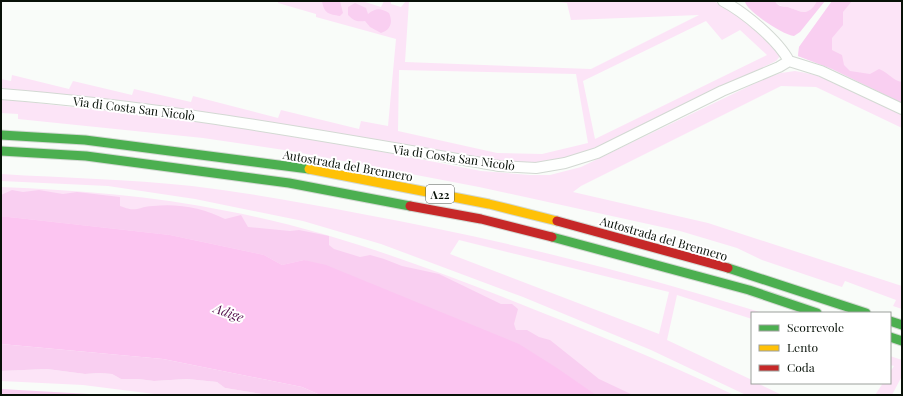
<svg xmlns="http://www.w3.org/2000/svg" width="903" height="396" font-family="'Playfair Display',serif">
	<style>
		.green { fill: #fce4f7; fill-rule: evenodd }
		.forest { fill: #f9cff1 }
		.water { fill: #fcc5f1 }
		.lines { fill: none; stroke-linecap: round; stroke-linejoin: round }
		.street-casing { stroke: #d3d9d3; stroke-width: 12 }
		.fast-casing { stroke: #d3d9d3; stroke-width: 11 }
		.slow-casing { stroke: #d3d9d3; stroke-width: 11 }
		.jam-casing { stroke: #d3d9d3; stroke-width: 11 }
		.street { stroke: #fefffe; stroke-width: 10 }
		.fast { stroke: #4caf50; stroke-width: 9 }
		.slow { stroke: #ffc107; stroke-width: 9 }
		.jam { stroke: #c62828; stroke-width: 9 }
		.labels { text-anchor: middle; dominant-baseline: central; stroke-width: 4; stroke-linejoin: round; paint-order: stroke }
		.shield { fill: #fff; stroke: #525852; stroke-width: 1 }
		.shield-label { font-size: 11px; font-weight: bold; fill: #081108 }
		.street-label { font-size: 12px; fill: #081108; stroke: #fff }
		.water-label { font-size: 13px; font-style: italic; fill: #57134f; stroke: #fff }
	</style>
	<rect width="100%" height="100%" fill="#f9fcf9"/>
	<!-- green -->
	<path class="green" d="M278 1H362L381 7 384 1H391V4L401 7 406 1H409L405 62 591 69 699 15 571 20 567 3 550 1H712C737 8 763 36 781 55L776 61 584 154C560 161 536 164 511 164L1 89V79L11 81 12 75 69 89 73 81 132 95 134 89 191 102 193 96 278 118 281 110 359 129 361 121 388 126 396 39 316 17V14L278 3ZM706 21 722 40 740 30 767 55 595 139 583 81ZM399 70 576 74 588 143 542 154 497 153 398 131Z
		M775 1H817C808 17 802 12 788 7 782 6 778 6 775 1Z
		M832 1H902V103L832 69 798 56 799 47Z
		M795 71C833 76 868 99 902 115V128L816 87 781 86 581 186 573 192 708 223 902 286V309L893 306 896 300 845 281 842 287 762 260 737 248 680 231 479 187 291 151 203 138 18 119V114L1 113V99L196 121 332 142 481 171 530 175H550L581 167 764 79 781 73Z
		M1 174C65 178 128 179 192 186 249 193 305 203 362 214 498 239 631 272 763 313H752V319L677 295 667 340 752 380V383H757L782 395H746L651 350 523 297 381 244 303 221 195 199 108 186 1 181ZM459 240 669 292 659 334 450 254Z
		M1 187C77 190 153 196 227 211 323 229 413 262 503 297 581 328 659 359 734 395H596L9 217H1Z
		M890 356 902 360V376L892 395H875L883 383H890V372L894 366 890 365Z
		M47 369 85 374 99 373 112 374 121 379H138L154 381 187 379 217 382 225 388 268 395H162L83 385 1 381V371Z"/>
	<!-- forest -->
	<path class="forest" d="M322 1H340L343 13 340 16C329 14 324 14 322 1Z
		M775 1C778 7 782 6 788 7 802 12 808 17 817 1H825L800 32 794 36C783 35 748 12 745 2Z
		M832 1H852L843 12V25L832 38V50L842 55 844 65 850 71 870 74 879 69C888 72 893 81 902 82V103L832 69 798 56 799 47Z
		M355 3 366 8 368 14C376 8 380 8 389 13 393 22 391 30 381 33L370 27 365 21C357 22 354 21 348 15V7Z
		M12 190 23 192 39 190 63 194 77 192 120 197V206C138 213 136 207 153 206 177 203 204 208 225 219L241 215 248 227 290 231 299 230 329 236V245L334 249 360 257 370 255 384 259 402 266 439 274 501 304H512L518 309 514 324 516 330H527L539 337 550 340 599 379 633 395H596L304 260 282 265 264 255 170 235 9 217H1V195Z
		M1 344 163 359 302 387 320 395H268L225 388 217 382 187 379 154 381 138 379H121L112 374 99 373 85 374 47 369 1 371Z
		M1 389 107 395H1Z"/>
	<!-- water -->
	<path class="water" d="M1 217H9L170 235 264 255 282 265 304 260 326 265 519 344 557 368 596 395H320L302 387 163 359 1 344Z"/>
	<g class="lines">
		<defs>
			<path id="street" d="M723 1C744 12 778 40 789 61
				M1 94C169 107 334 138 499 166L536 168 565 163 597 153 722 91 779 67 789 61 821 71 902 109"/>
			<path id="fast" d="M1 135 85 140 309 169
				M1 151 86 156 289 183 410 206
				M552 237 749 290 817 313
				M728 268 866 313
				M890 321 902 325
				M890 337 902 341"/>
			<path id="slow" d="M309 169 489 204 557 221"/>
			<path id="jam" d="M410 206 481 219 552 237
				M557 221 728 268"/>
		</defs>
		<!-- street casing -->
		<use href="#street" class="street-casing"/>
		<!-- fast casing -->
		<use href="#fast" class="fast-casing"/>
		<!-- slow casing -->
		<use href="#slow" class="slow-casing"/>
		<!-- jam casing -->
		<use href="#jam" class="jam-casing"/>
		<!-- street -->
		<use href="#street" class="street"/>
		<!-- fast -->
		<use href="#fast" class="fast"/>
		<!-- slow -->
		<use href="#slow" class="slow"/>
		<!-- jam -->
		<use href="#jam" class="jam"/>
	</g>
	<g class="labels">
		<!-- shield labels -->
		<rect class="shield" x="426" y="185" width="28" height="18" rx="3"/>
		<g class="shield-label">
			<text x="440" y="194">A22</text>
		</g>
		<!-- street labels -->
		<g class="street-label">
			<text transform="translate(134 108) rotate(7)">Via di Costa San Nicolò</text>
			<text transform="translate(454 157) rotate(8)">Via di Costa San Nicolò</text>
			<text transform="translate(348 165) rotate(10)">Autostrada del Brennero</text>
			<text transform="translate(664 238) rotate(16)">Autostrada del Brennero</text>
		</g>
		<!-- water labels -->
		<g class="water-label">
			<text transform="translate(229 312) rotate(20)">Adige</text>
		</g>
	</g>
	<!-- border -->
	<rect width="903" height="396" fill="none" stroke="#081108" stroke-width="4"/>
	<!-- legend -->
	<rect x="751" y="312" width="140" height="72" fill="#ffffff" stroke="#9ca09c"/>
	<rect x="759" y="325" width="20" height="6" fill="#4caf50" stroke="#9ca09c"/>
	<text x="787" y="332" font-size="12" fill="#081108">Scorrevole</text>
	<rect x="759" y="345" width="20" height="6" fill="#ffc107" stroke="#9ca09c"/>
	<text x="787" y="352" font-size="12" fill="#081108">Lento</text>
	<rect x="759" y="365" width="20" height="6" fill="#c62828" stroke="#9ca09c"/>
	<text x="787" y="372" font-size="12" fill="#081108">Coda</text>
</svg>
